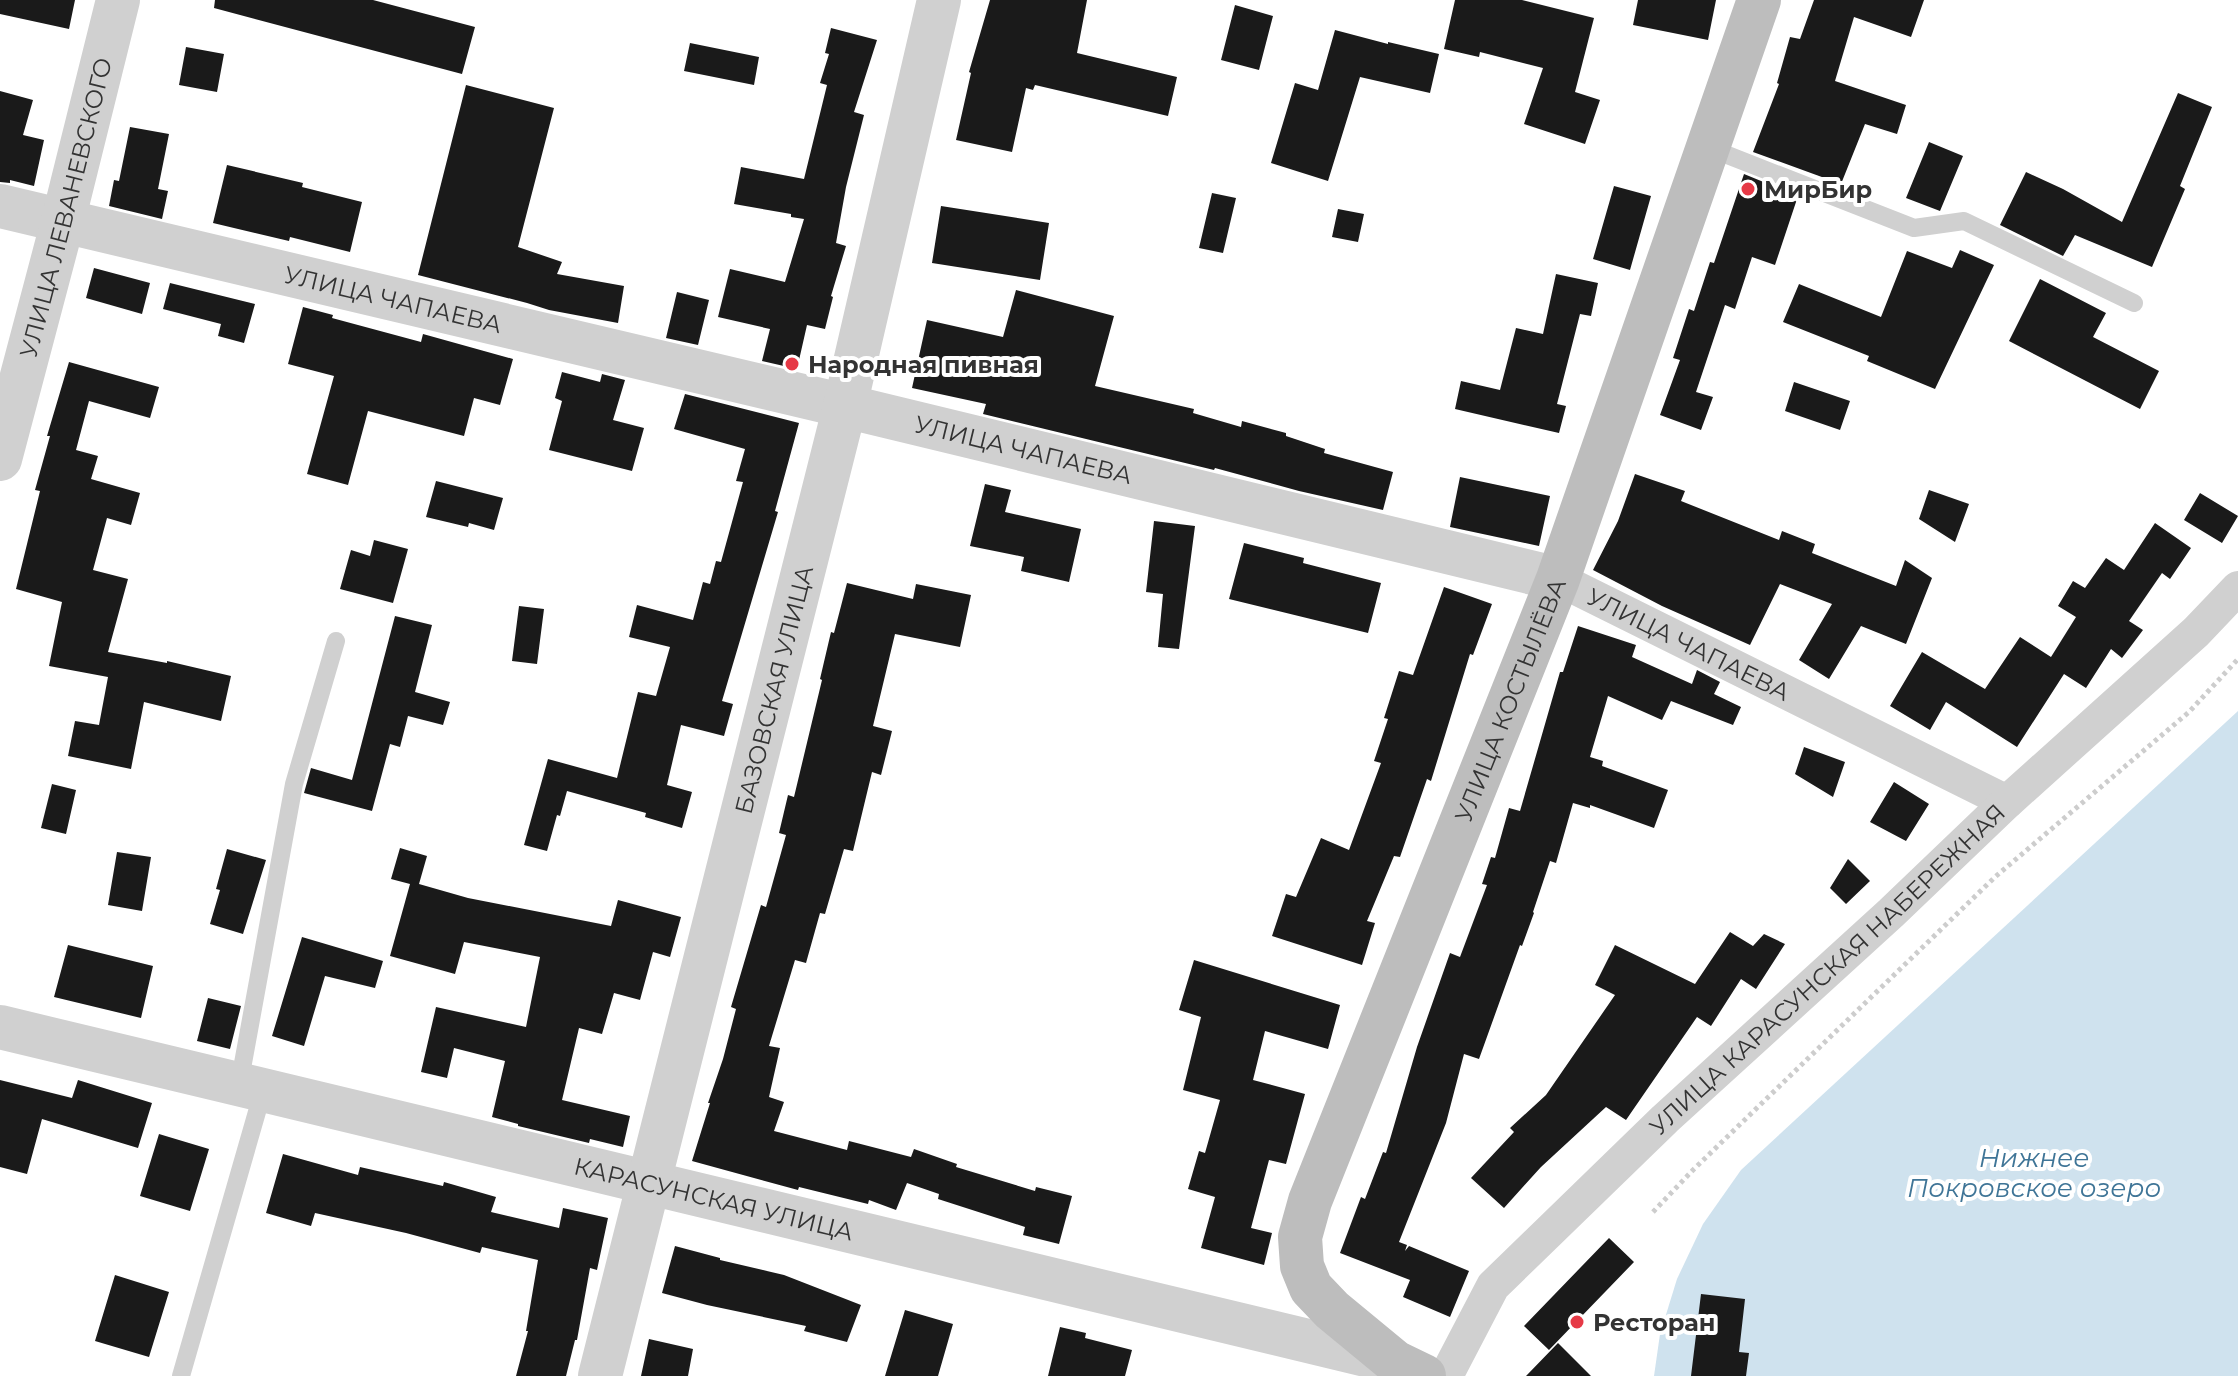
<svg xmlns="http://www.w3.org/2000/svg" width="2238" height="1376" font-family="Montserrat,sans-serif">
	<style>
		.water { fill: #cfe2ee }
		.building { fill: #1a1a1a }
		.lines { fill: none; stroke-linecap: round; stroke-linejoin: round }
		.path { stroke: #cdcdcd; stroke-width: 5; stroke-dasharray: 4 4; stroke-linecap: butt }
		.service { stroke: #d0d0d0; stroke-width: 18 }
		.minor { stroke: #d0d0d0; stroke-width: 34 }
		.tertiary { stroke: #d0d0d0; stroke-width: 44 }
		.secondary { stroke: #bdbdbd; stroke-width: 44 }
		.poi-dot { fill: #e63946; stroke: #fff; stroke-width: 3 }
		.labels { text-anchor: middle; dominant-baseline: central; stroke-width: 8; stroke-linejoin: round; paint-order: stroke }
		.poi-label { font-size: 24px; font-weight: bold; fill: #333; stroke: #fff; text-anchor: start }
		.street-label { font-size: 24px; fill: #333; stroke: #fff }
		.water-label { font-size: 26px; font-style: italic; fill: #3f7597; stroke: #fff }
	</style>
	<rect width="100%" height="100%" fill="#fff"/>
	<!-- water -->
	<path class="water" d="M2238 711V1376H1654L1660 1334 1677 1279 1703 1224 1741 1170Z"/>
	<!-- building -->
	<path class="building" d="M0 0H75L69 29 0 14Z
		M215 0H373L475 27 462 74 214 8Z
		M990 0H1087L1077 53 1177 77 1168 116 1035 85 1033 90 1026 88 1012 152 956 140 971 73 969 72Z
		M1455 0H1522L1594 18 1575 92 1600 100 1585 144 1524 124 1543 68 1480 52 1479 57 1444 49Z
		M1638 0H1716L1708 40 1633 25Z
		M1814 0H1924L1911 37 1854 17 1835 81 1906 105 1897 134 1865 124 1841 184 1753 152 1779 84 1777 83 1790 37 1800 39Z
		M1235 5 1273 16 1259 70 1221 60Z
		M831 28 877 40 854 112 864 115 846 187 836 243 846 246 831 296 833 297 825 329 807 325 797 369 762 361 770 329 718 317 730 269 785 282 804 219 791 217V214L734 204 741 167 804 179 827 85 820 83 829 54 825 53Z
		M1335 30 1388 44V42L1439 54 1430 93 1360 77 1328 181 1271 163 1295 83 1318 90Z
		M690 43 759 57 754 85 684 71Z
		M186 47 224 54 217 92 179 85Z
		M466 85 554 108 518 247 562 262 557 274 624 286 618 323 549 310 527 303 418 275Z
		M0 91 33 100 23 135 44 140 34 186 10 180V183L0 182Z
		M2178 93 2212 107 2180 186 2185 189 2152 267 2075 235 2063 256 2000 225 2026 172 2063 189 2122 222Z
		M130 127 169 134 158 189 168 191 162 219 109 206 114 180 119 181Z
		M1929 142 1963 156 1940 211 1906 198Z
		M227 165 303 183 302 187 362 202 350 252 290 237 289 241 213 223Z
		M1744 174 1798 196 1775 265 1752 257 1735 309 1725 305 1696 392 1713 397 1701 430 1660 415 1680 360 1673 358 1689 309 1694 311 1710 262 1714 263Z
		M1614 186 1651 196 1630 270 1593 259Z
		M1212 193 1236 198 1223 253 1199 248Z
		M941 206 1049 223 1040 280 932 263Z
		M1338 209 1364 214 1358 242 1332 237Z
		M1960 250 1994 265 1935 389 1867 361 1869 356 1783 322 1799 284 1881 317 1907 251 1952 268Z
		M94 268 150 283 142 314 86 298Z
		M1556 274 1598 283 1591 316 1580 314 1557 404 1566 406 1559 433 1455 409 1461 381 1500 390 1516 328 1543 334Z
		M2040 279 2106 313 2093 337 2159 371 2140 409 2009 341Z
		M170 283 255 304 244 343 218 336 221 324 163 309Z
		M1016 290 1114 316 1095 386 1194 409 1193 413 1241 427 1242 421 1286 433V436L1325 449 1324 453 1393 472 1383 510 1299 491 1215 468 1214 470 983 414 986 404 912 388 927 320 1003 337Z
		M677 292 709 300 698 345 666 338Z
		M303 307 333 315 332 318 421 342 423 334 513 359 500 405 474 398 464 436 368 411 348 485 307 474 334 376 288 364Z
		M69 362 159 387 150 418 89 401 76 450 98 456 91 479 140 493 131 525 107 518 93 570 128 579 108 652 167 663V661L231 676 221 721 144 702 131 769 68 756 75 721 99 725 108 677 49 666 62 602 16 589 40 491 35 490 50 436H47Z
		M562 372 600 382 602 374 625 380 613 420 644 428 632 471 549 450 562 401 555 398Z
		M1794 382 1850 401 1840 430 1785 411Z
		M685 394 799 423 775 511 778 512 722 701 733 704 724 736 681 725 667 785 692 792 682 828 645 817 646 813 567 791 560 816 557 815 547 851 524 845 548 759 617 778 638 692 656 696 670 647 629 637 637 605 693 620 703 582 710 584 716 561 721 562 743 482 736 481 745 449 674 429Z
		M1635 474 1685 491 1681 501 1779 540 1782 531 1815 544 1812 553 1896 586 1905 560 1932 578 1906 644 1861 626 1829 679 1799 660 1832 604 1780 584 1750 645 1662 606 1593 570 1618 521Z
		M1460 477 1550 496 1539 546 1450 527Z
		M436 481 503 498 494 530 469 523 468 527 426 517Z
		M985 484 1011 490 1005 512 1081 529 1069 582 1021 571 1024 557 970 546Z
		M1929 490 1969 504 1955 542 1919 519Z
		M2200 493 2238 516 2222 543 2184 520Z
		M1154 521 1195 526 1179 649 1158 647 1163 594 1146 592Z
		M2155 523 2191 548 2170 579 2162 573 2129 621 2143 630 2122 658 2111 649 2086 688 2064 674 2017 747 1946 702 1930 730 1890 706 1922 652 1985 689 2020 637 2051 657 2076 617 2058 606 2073 581 2085 588 2106 558 2124 570Z
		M374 540 408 549 393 603 340 589 351 550 370 556Z
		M1244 543 1304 558 1303 563 1381 583 1368 633 1229 599Z
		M847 583 913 599 916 584 971 595 960 647 895 634 873 726 892 731 881 775 872 772 853 851 844 849 825 914 820 913 806 963 795 960 769 1046 780 1048 769 1097 784 1102 774 1131 847 1150 849 1141 911 1157 914 1149 957 1164 956 1167 1035 1191 1036 1187 1072 1196 1059 1244 1023 1235 1025 1227 938 1199 939 1194 907 1183 896 1210 869 1200 868 1204 799 1187 798 1190 692 1161 710 1103H708L723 1059 736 1009 731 1007 761 905 766 907 786 835 779 833 788 795 794 797 822 680 820 679 831 632 834 633Z
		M1444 587 1492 604 1473 655 1470 654 1431 781 1427 779 1400 857 1394 856 1367 921 1375 923 1362 965 1272 936 1286 894 1296 897 1321 838 1349 850 1381 763 1374 761 1388 719 1384 718 1399 671 1413 675Z
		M519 606 544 609 537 664 512 661Z
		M395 616 432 625 415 692 450 702 443 725 408 716 400 747 390 744 372 811 304 793 311 768 352 780Z
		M1578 626 1636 645 1632 657 1692 684 1697 670 1720 682 1714 694 1741 707 1733 725 1671 701 1662 720 1608 696 1590 757 1603 761 1602 766 1668 790 1654 828 1590 805V808L1573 803 1556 863 1550 861 1533 912 1534 913 1522 946 1520 945 1479 1059 1464 1054 1446 1123 1399 1242 1407 1245 1405 1251 1409 1246 1469 1271 1450 1317 1403 1297 1410 1280 1340 1253 1361 1197 1365 1199 1383 1152 1386 1153 1417 1047 1450 953 1460 957 1487 885 1482 884 1491 857 1495 858 1509 808 1520 811 1560 672H1563Z
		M1804 747 1845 762 1833 797 1795 774Z
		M1894 782 1929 804 1906 841 1870 822Z
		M52 784 76 790 66 834 41 828Z
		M400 848 427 856 419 884 468 898 611 926 618 900 681 917 670 957 653 952 640 1000 614 993 602 1034 579 1028 562 1100 630 1116 623 1147 590 1139 589 1143 518 1126V1124L492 1117 505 1061 454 1048 447 1078 421 1072 436 1007 526 1027 540 957 464 942 455 974 390 956 410 884 391 879Z
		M227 849 266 860 243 934 210 924 220 890 216 889Z
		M117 852 151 857 142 911 108 905Z
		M1848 859 1870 881 1846 904 1830 888Z
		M1730 932 1753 946 1764 934 1785 944 1756 989 1741 979 1711 1026 1697 1017 1626 1120 1606 1107 1541 1167 1504 1208 1471 1178 1514 1132 1510 1128 1546 1095 1615 995 1595 985 1615 945 1695 984Z
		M302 937 383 961 375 988 325 976 304 1046 272 1036Z
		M68 945 153 966 141 1018 54 997Z
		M1194 960 1340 1005 1328 1049 1265 1031 1253 1080 1305 1094 1286 1164 1269 1160 1251 1228 1272 1233 1264 1265 1201 1248 1215 1197 1188 1189 1199 1151 1205 1153 1220 1100 1183 1090 1201 1017 1179 1010Z
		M208 998 241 1006 230 1049 197 1041Z
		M0 1080 72 1098 78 1080 152 1103 138 1148 42 1119 27 1174 0 1167Z
		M159 1134 209 1149 190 1211 140 1196Z
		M283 1154 358 1175 360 1167 443 1186 444 1182 496 1197 491 1212 559 1228 563 1208 608 1218 597 1270 590 1268 577 1340H575L566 1376H516L528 1331H526L538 1260 482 1247 480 1253 406 1233 315 1213 311 1226 266 1213Z
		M1609 1238 1634 1262 1549 1350 1524 1326Z
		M675 1246 720 1258V1260L784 1275 861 1305 847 1342 804 1331 806 1326 707 1305 662 1293Z
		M115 1275 169 1292 149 1357 95 1341Z
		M1701 1294 1745 1299 1739 1352 1749 1353 1746 1376H1691Z
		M905 1310 953 1324 938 1376H885Z
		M1060 1327 1086 1333 1085 1338 1132 1350 1125 1376H1048Z
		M649 1339 693 1349 688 1376H641Z
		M1558 1343 1591 1376H1526Z"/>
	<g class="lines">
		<!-- path -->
		<path class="path" d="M1653 1212 1693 1170 1995 877 2189 712 2238 659"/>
		<!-- service -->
		<path class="service" d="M1707 147 1914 228 1964 221 2134 303
			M239 1085 294 784 336 641
			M181 1376 263 1091"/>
		<!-- minor -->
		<g class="minor">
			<path id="s1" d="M1558 579 2007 802"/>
			<path id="s2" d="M1446 1376 1493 1286 1665 1119 1891 913 2007 802 2196 632 2238 588"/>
		</g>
		<!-- tertiary -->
		<g class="tertiary">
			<path id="s3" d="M0 206 845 406 1558 579"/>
			<path id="s4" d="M0 459 63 221 118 0"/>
			<path id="s5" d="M0 1027 1395 1362"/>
			<path id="s6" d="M600 1376 845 406 939 0"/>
		</g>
		<!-- secondary -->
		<path class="secondary" id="s7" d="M1424 1376 1395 1362 1332 1310 1311 1288 1302 1266 1300 1237 1310 1201 1558 579 1759 0"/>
	</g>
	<!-- markers -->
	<g class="poi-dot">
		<circle cx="1748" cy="189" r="8"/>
		<circle cx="792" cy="364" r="8"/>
		<circle cx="1577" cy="1322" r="8"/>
	</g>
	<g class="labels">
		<!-- poi labels -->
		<g class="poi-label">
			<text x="1764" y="189">МирБир</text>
			<text x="808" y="364">Народная пивная</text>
			<text x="1593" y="1322">Ресторан</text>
		</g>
		<!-- street labels -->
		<g class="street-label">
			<text stroke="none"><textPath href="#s4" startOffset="260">УЛИЦА ЛЕВАНЕВСКОГО</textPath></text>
			<text stroke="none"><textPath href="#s3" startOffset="404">УЛИЦА ЧАПАЕВА</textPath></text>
			<text stroke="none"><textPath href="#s3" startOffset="1052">УЛИЦА ЧАПАЕВА</textPath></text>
			<text stroke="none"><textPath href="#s1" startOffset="146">УЛИЦА ЧАПАЕВА</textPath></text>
			<text stroke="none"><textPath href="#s6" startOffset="708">БАЗОВСКАЯ УЛИЦА</textPath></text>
			<text stroke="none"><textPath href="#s7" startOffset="774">УЛИЦА КОСТЫЛЁВА</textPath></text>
			<text stroke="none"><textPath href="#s2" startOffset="562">УЛИЦА КАРАСУНСКАЯ НАБЕРЕЖНАЯ</textPath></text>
			<text stroke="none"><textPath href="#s5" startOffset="734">КАРАСУНСКАЯ УЛИЦА</textPath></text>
		</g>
		<!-- water labels -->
		<g class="water-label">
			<text x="2034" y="1158">Нижнее<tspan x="2034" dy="30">Покровское озеро</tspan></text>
		</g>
	</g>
</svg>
